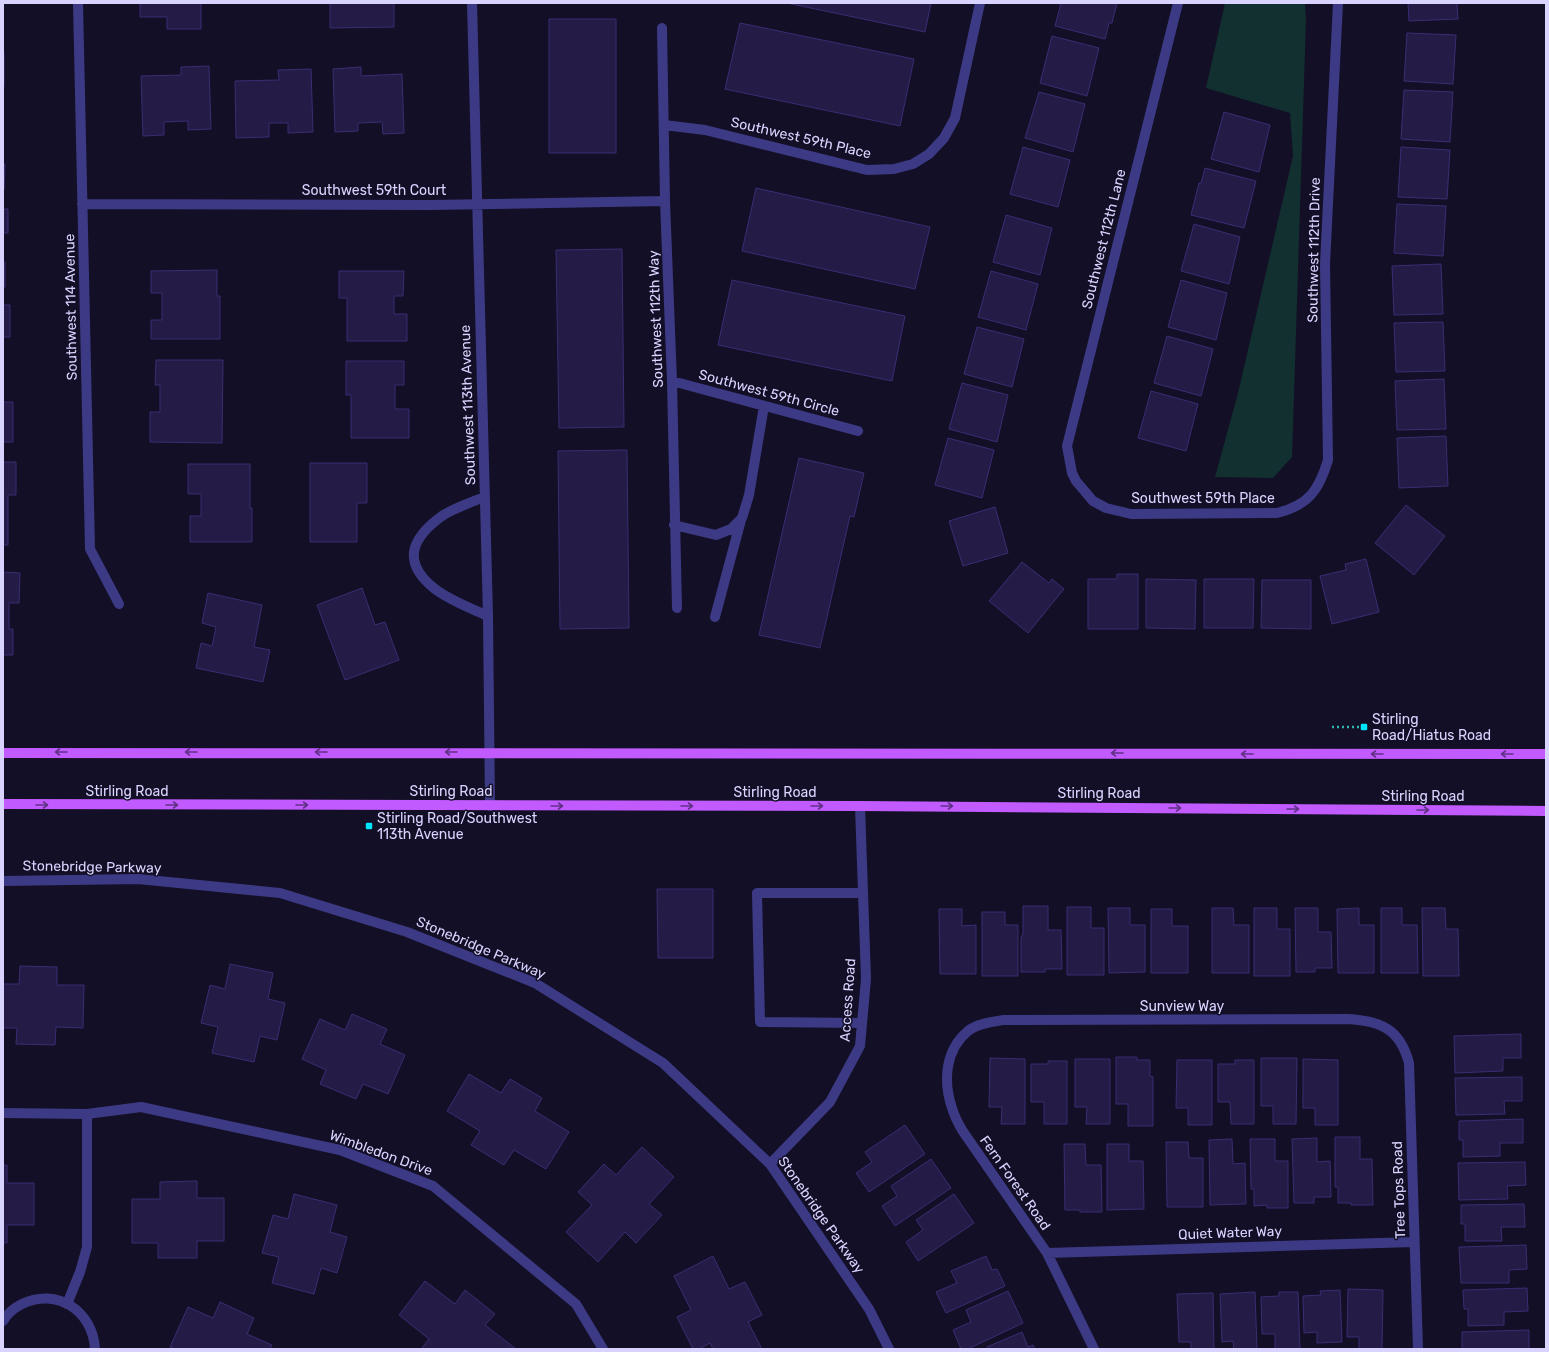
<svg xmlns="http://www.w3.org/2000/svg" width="1549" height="1352" font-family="Rubik,sans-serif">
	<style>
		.green { fill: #12302f }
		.building { fill: #241b47; stroke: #3b2d73 }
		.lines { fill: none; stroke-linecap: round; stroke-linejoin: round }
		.path { stroke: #2fb8b0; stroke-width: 2.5; stroke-dasharray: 2 3; stroke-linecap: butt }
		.minor { stroke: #3d3a85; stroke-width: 10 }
		.major { stroke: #c25bff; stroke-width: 10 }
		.oneway { stroke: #623188 }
		.poi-dot { fill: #00e5ff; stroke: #130f26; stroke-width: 1.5 }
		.labels { text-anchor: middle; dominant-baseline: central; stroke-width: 3; stroke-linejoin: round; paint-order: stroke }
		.street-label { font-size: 14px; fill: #d9d4ff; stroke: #130f26 }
		.poi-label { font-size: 14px; fill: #d9d4ff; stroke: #130f26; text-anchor: start }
	</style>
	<rect width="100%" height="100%" fill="#130f26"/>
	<!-- green -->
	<path class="green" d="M1225 3H1305L1306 20 1292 457 1273 478 1215 477 1238 393 1293 156 1290 113 1206 88Z"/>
	<!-- building -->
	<path class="building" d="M140 3H201V29H167V17H140Z
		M330 3H394V27L330 28Z
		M787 3H931L925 32Z
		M1061 3H1117L1112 23H1109L1105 39 1055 26Z
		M1408 3H1457L1458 19 1409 21Z
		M549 19H616V153H549Z
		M740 23 914 59 900 126 725 89Z
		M1407 33 1456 35 1453 84 1404 81Z
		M1052 36 1099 48 1087 96 1040 83Z
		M3 53H4V87H3Z
		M209 66 211 129 188 130V121L164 122V135L143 136 141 76 181 75V67Z
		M361 67V76L402 74 404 133 383 134 382 122 358 123V131L335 132 333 69Z
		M311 69 313 132 288 133V123H269V137L236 138 235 81 279 80 278 70Z
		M1404 90 1453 92 1450 142 1401 139Z
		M1039 92 1085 104 1073 152 1025 138Z
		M1224 112 1270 125 1259 172 1211 159Z
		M1023 147 1070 160 1058 207 1010 194Z
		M1401 147 1450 150 1447 199 1398 197Z
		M3 164H5L4 190H3Z
		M1205 168 1256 181 1244 228 1191 215 1199 183H1201Z
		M756 188 930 227 915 289 742 251Z
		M1397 204 1446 206 1443 256 1394 253Z
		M3 209H8V233H3Z
		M1006 215 1052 228 1040 275 993 262Z
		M1194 224 1240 237 1229 284 1181 271Z
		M622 249 624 427 559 428 556 250Z
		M3 262H5V287H3Z
		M1441 264 1443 314 1394 315 1392 266Z
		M217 270V296H220V339H151V320H162V293H151V271Z
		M339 271H404L403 296H394V314H407V341H347V298H339Z
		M991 271 1038 284 1026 330 978 317Z
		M732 280 905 316 892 381 718 345Z
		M1181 280 1227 293 1216 340 1168 327Z
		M3 305H10V337H3Z
		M1443 322 1445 371 1396 372 1394 323Z
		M977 327 1024 339 1012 387 964 374Z
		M1167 336 1213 349 1201 396 1154 383Z
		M156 360H223L222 443 150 442V412H160V385H155Z
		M346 361H404V385H395V409H409V438H351V395H346Z
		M1444 379 1446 429 1397 430 1395 381Z
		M962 383 1008 395 997 442 949 429Z
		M1151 391 1198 404 1186 451 1138 438Z
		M3 402H13V442H3Z
		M1446 436 1448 486 1399 488 1397 438Z
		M948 438 994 450 982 498 935 485Z
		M627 450 629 628 560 629 558 451Z
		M799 458 864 473 854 517 850 516 820 648 759 635Z
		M3 462H16V495H8V545H3Z
		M310 463H367V503H357V542H310Z
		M188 464H250V508H252V542H190V516H201V494H188Z
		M1406 505 1445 536 1414 575 1375 543Z
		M995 507 1008 553 963 566 949 521Z
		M1366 559 1379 612 1332 624 1320 576 1346 570 1345 564Z
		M1022 562 1049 583 1052 579 1064 589 1028 633 989 601Z
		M3 572 20 573 19 603H9V629H13V655H3Z
		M1117 574H1138V629H1088V579H1117Z
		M1146 579 1196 580 1195 629 1146 628Z
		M1204 579H1254L1253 628H1204Z
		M1262 580H1311V629L1261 628Z
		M362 588 375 625 385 622 399 660 345 680 317 605Z
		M208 593 262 605 254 647 270 650 263 682 196 668 201 643 212 646 216 627 202 623Z
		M657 889H713V958H658Z
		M1023 906H1048V930H1061L1062 969H1045V972H1021V938L1023 933Z
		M1067 907H1091V928H1104V975H1067Z
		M1108 908H1130V925H1145V972L1109 973Z
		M1212 908H1233L1234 925H1249V973H1212Z
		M1254 908H1277V929H1290V976H1254Z
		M1295 908H1318V932H1331L1332 968H1315V972H1296Z
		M1359 908V925H1374V973H1338L1337 909Z
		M1381 908H1402V925H1417L1418 973H1381Z
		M1422 908H1445L1446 929H1458L1459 976H1423Z
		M939 909H962V926L976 925V974H940Z
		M1151 909H1172V926H1188V973H1151Z
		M982 912H1005V925H1018V976H982Z
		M230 964 273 973 268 999 285 1003 277 1040 260 1036 254 1062 212 1053 218 1027 201 1023 210 985 225 989Z
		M20 966 57 967V985H84L83 1028 56 1027 55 1045 16 1044 17 1028H3V984H19Z
		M352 1014 387 1029 380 1044 405 1055 388 1094 363 1084 356 1099 320 1084 326 1070 302 1059 320 1019 345 1030Z
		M1521 1034V1058H1503V1071L1455 1073 1454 1036Z
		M1116 1057H1137V1060H1150V1076L1153 1077V1126H1128V1104H1116Z
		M990 1058 1025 1059V1124H1001L1002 1107H989Z
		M1261 1058H1297L1296 1124H1273V1106H1261Z
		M1075 1059H1110V1124H1086L1087 1107H1075Z
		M1303 1059 1338 1060V1125H1315V1108H1303Z
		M1177 1060H1212V1125H1188V1108H1176Z
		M1235 1060H1254V1124H1231L1230 1102H1218V1064H1235Z
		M1048 1061H1067V1124H1044V1102H1031V1064H1048Z
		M469 1074 501 1093 510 1079 542 1098 535 1111 569 1132 546 1169 514 1150 504 1165 471 1145 480 1131 447 1111Z
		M1522 1077V1101H1504L1505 1114 1456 1115 1455 1078Z
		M1523 1119V1143H1500V1156L1463 1157V1140H1459V1121Z
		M905 1125 925 1154 869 1192 856 1173 872 1162 865 1152Z
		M1335 1137H1360V1159H1372L1373 1205H1351V1203H1338V1187H1335Z
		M1317 1138V1162L1330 1161 1331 1197H1314V1203H1294L1292 1139Z
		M1232 1139 1233 1164 1245 1163 1246 1204 1210 1205 1209 1140Z
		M1250 1139H1275V1161H1288V1208H1267V1205L1254 1206V1189H1251Z
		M1166 1142H1188L1189 1158H1203V1207H1167Z
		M1064 1144H1085L1086 1165H1101L1102 1212H1080V1210H1065Z
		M1107 1144H1129V1161H1143L1144 1209 1107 1210Z
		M642 1147 674 1177 649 1204 662 1215 636 1243 625 1232 598 1262 566 1232 592 1205 578 1192 604 1164 616 1175Z
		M931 1159 951 1188 895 1226 882 1206 897 1196 891 1186Z
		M1525 1162 1526 1185 1507 1186 1508 1199 1459 1200 1458 1163Z
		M3 1165H7V1183H34V1225H7V1243H3Z
		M197 1181V1198H224V1241H197V1258H158V1243H132V1199H160V1182Z
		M294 1194 337 1205 330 1232 347 1237 337 1273 321 1268 314 1294 272 1283 279 1257 262 1253 273 1215 288 1219Z
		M954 1194 974 1223 918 1261 906 1242 923 1230 916 1220Z
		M1524 1204 1525 1227H1501L1502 1241H1465V1224H1461V1205Z
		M1526 1245 1527 1269 1509 1270V1283H1461L1459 1247Z
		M713 1256 729 1289 745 1282 762 1315 748 1322 762 1349H713L710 1343 699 1349H693L677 1317 691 1310 674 1276Z
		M986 1256 992 1270 997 1269 1005 1286 946 1313 936 1292 957 1283 951 1271Z
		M425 1281 455 1304 465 1290 495 1314 485 1325 516 1349H421L429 1339 399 1315Z
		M1527 1288 1528 1311 1504 1312V1325L1468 1326V1309H1464L1463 1290Z
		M1348 1289 1383 1290 1382 1349H1359V1337H1347Z
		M1340 1290 1342 1342 1317 1343V1332L1304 1333 1303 1296 1321 1295 1320 1291Z
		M1008 1291 1023 1323 968 1349H961L953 1330 971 1322 966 1310Z
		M1255 1292 1257 1349H1234L1233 1341 1222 1342 1220 1294Z
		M1279 1292H1298L1300 1349H1275V1334H1262L1261 1297 1279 1296Z
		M1213 1293 1214 1349H1191V1342H1179L1177 1294Z
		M220 1302 254 1318 247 1334 272 1345 270 1349H175L170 1347 188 1307 213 1318Z
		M1529 1330V1349H1462V1332Z
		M1022 1332 1028 1347 1033 1345 1035 1349H988L987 1347Z"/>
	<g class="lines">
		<!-- path -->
		<path class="path" d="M1332 727H1364"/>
		<!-- minor -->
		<path class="minor" d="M78 3 90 549 119 604
			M472 3 488 616 490 806
			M1178 3 1067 446 1072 473 1076 481 1093 501 1106 508 1131 514 1277 513C1309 505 1319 490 1328 460L1325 264 1338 3
			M662 28 665 201 672 381 677 608
			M664 125 705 130 867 170 894 169 913 164 929 154 944 138 955 118 980 3
			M82 204 430 205 665 201
			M672 381 858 431
			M484 497C470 503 454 508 442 516 410 539 402 563 435 589 451 601 470 608 488 616
			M674 525 716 535 731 529 742 518 749 495 764 406
			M715 617 741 520
			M3 881 138 879 280 893 407 932 535 983 663 1063 770 1164 869 1309 889 1349
			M862 1023 760 1022 757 893H863
			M3 1113 87 1114 141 1107 340 1150 433 1186 576 1304 603 1349
			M770 1164 830 1102 860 1046 866 979 860 806
			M1047 1253 1414 1242
			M67 1304 80 1272 87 1247V1114
			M3 1321C7 1314 14 1308 22 1304 57 1287 93 1311 95 1349
			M1094 1349 1047 1253 962 1130C958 1123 954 1115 952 1108 943 1081 945 1050 968 1031 977 1024 991 1022 1003 1020L1348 1019C1381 1021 1400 1029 1409 1063L1418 1349"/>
		<!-- major -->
		<path class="major" d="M3 753 1546 754
			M3 804 860 806 1546 811"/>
	</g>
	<!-- one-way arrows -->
	<defs><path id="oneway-shaft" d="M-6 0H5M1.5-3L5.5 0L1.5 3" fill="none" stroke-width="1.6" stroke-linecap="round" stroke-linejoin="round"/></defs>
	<g class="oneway">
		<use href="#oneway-shaft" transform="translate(61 752) rotate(180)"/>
		<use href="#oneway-shaft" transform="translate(191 752) rotate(180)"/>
		<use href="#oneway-shaft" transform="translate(321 752) rotate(180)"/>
		<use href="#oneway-shaft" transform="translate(451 752) rotate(180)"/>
		<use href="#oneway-shaft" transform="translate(1117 753) rotate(-180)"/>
		<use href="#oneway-shaft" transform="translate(1247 754) rotate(-180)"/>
		<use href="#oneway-shaft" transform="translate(1377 754) rotate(-180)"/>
		<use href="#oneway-shaft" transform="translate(1507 754) rotate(-180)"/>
		<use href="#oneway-shaft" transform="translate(42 805)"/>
		<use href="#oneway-shaft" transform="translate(172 805)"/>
		<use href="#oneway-shaft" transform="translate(302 805)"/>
		<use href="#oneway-shaft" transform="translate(557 806)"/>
		<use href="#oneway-shaft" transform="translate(687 806)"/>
		<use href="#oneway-shaft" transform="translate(817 806)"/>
		<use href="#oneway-shaft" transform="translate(947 806)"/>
		<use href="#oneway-shaft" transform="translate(1175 808)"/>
		<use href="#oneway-shaft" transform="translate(1293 809)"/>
		<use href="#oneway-shaft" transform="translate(1423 810)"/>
	</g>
	<!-- markers -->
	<g class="poi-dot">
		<rect x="1360" y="723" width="8" height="8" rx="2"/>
		<rect x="365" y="822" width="8" height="8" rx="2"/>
	</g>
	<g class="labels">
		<!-- street labels -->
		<g class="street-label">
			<text transform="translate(801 138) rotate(13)">Southwest 59th Place</text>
			<text x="374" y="190">Southwest 59th Court</text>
			<text transform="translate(1104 239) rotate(-76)">Southwest 112th Lane</text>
			<text transform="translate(1314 250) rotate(-89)">Southwest 112th Drive</text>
			<text transform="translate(71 307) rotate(-91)">Southwest 114 Avenue</text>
			<text transform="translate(656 319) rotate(-92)">Southwest 112th Way</text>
			<text transform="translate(769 393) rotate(15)">Southwest 59th Circle</text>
			<text transform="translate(468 405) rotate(-92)">Southwest 113th Avenue</text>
			<text x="1203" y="498">Southwest 59th Place</text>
			<text x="127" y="791">Stirling Road</text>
			<text x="451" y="791">Stirling Road</text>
			<text x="775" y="792">Stirling Road</text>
			<text x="1099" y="793">Stirling Road</text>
			<text x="1423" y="796">Stirling Road</text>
			<text transform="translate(92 867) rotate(1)">Stonebridge Parkway</text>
			<text transform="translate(481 948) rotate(23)">Stonebridge Parkway</text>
			<text transform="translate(848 1000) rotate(-86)">Access Road</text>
			<text x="1182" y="1006">Sunview Way</text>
			<text transform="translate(381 1153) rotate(20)">Wimbledon Drive</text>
			<text transform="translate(1015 1183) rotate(55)">Fern Forest Road</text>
			<text transform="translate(1399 1190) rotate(-92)">Tree Tops Road</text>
			<text transform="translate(821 1215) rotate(55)">Stonebridge Parkway</text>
			<text transform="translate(1230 1233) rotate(-2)">Quiet Water Way</text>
		</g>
		<!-- poi labels -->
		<g class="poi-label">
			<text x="1372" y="719">Stirling<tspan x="1372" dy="16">Road/Hiatus Road</tspan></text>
			<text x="377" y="818">Stirling Road/Southwest<tspan x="377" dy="16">113th Avenue</tspan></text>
		</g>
	</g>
	<!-- border -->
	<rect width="1549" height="1352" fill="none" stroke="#d9d4ff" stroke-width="8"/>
</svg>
